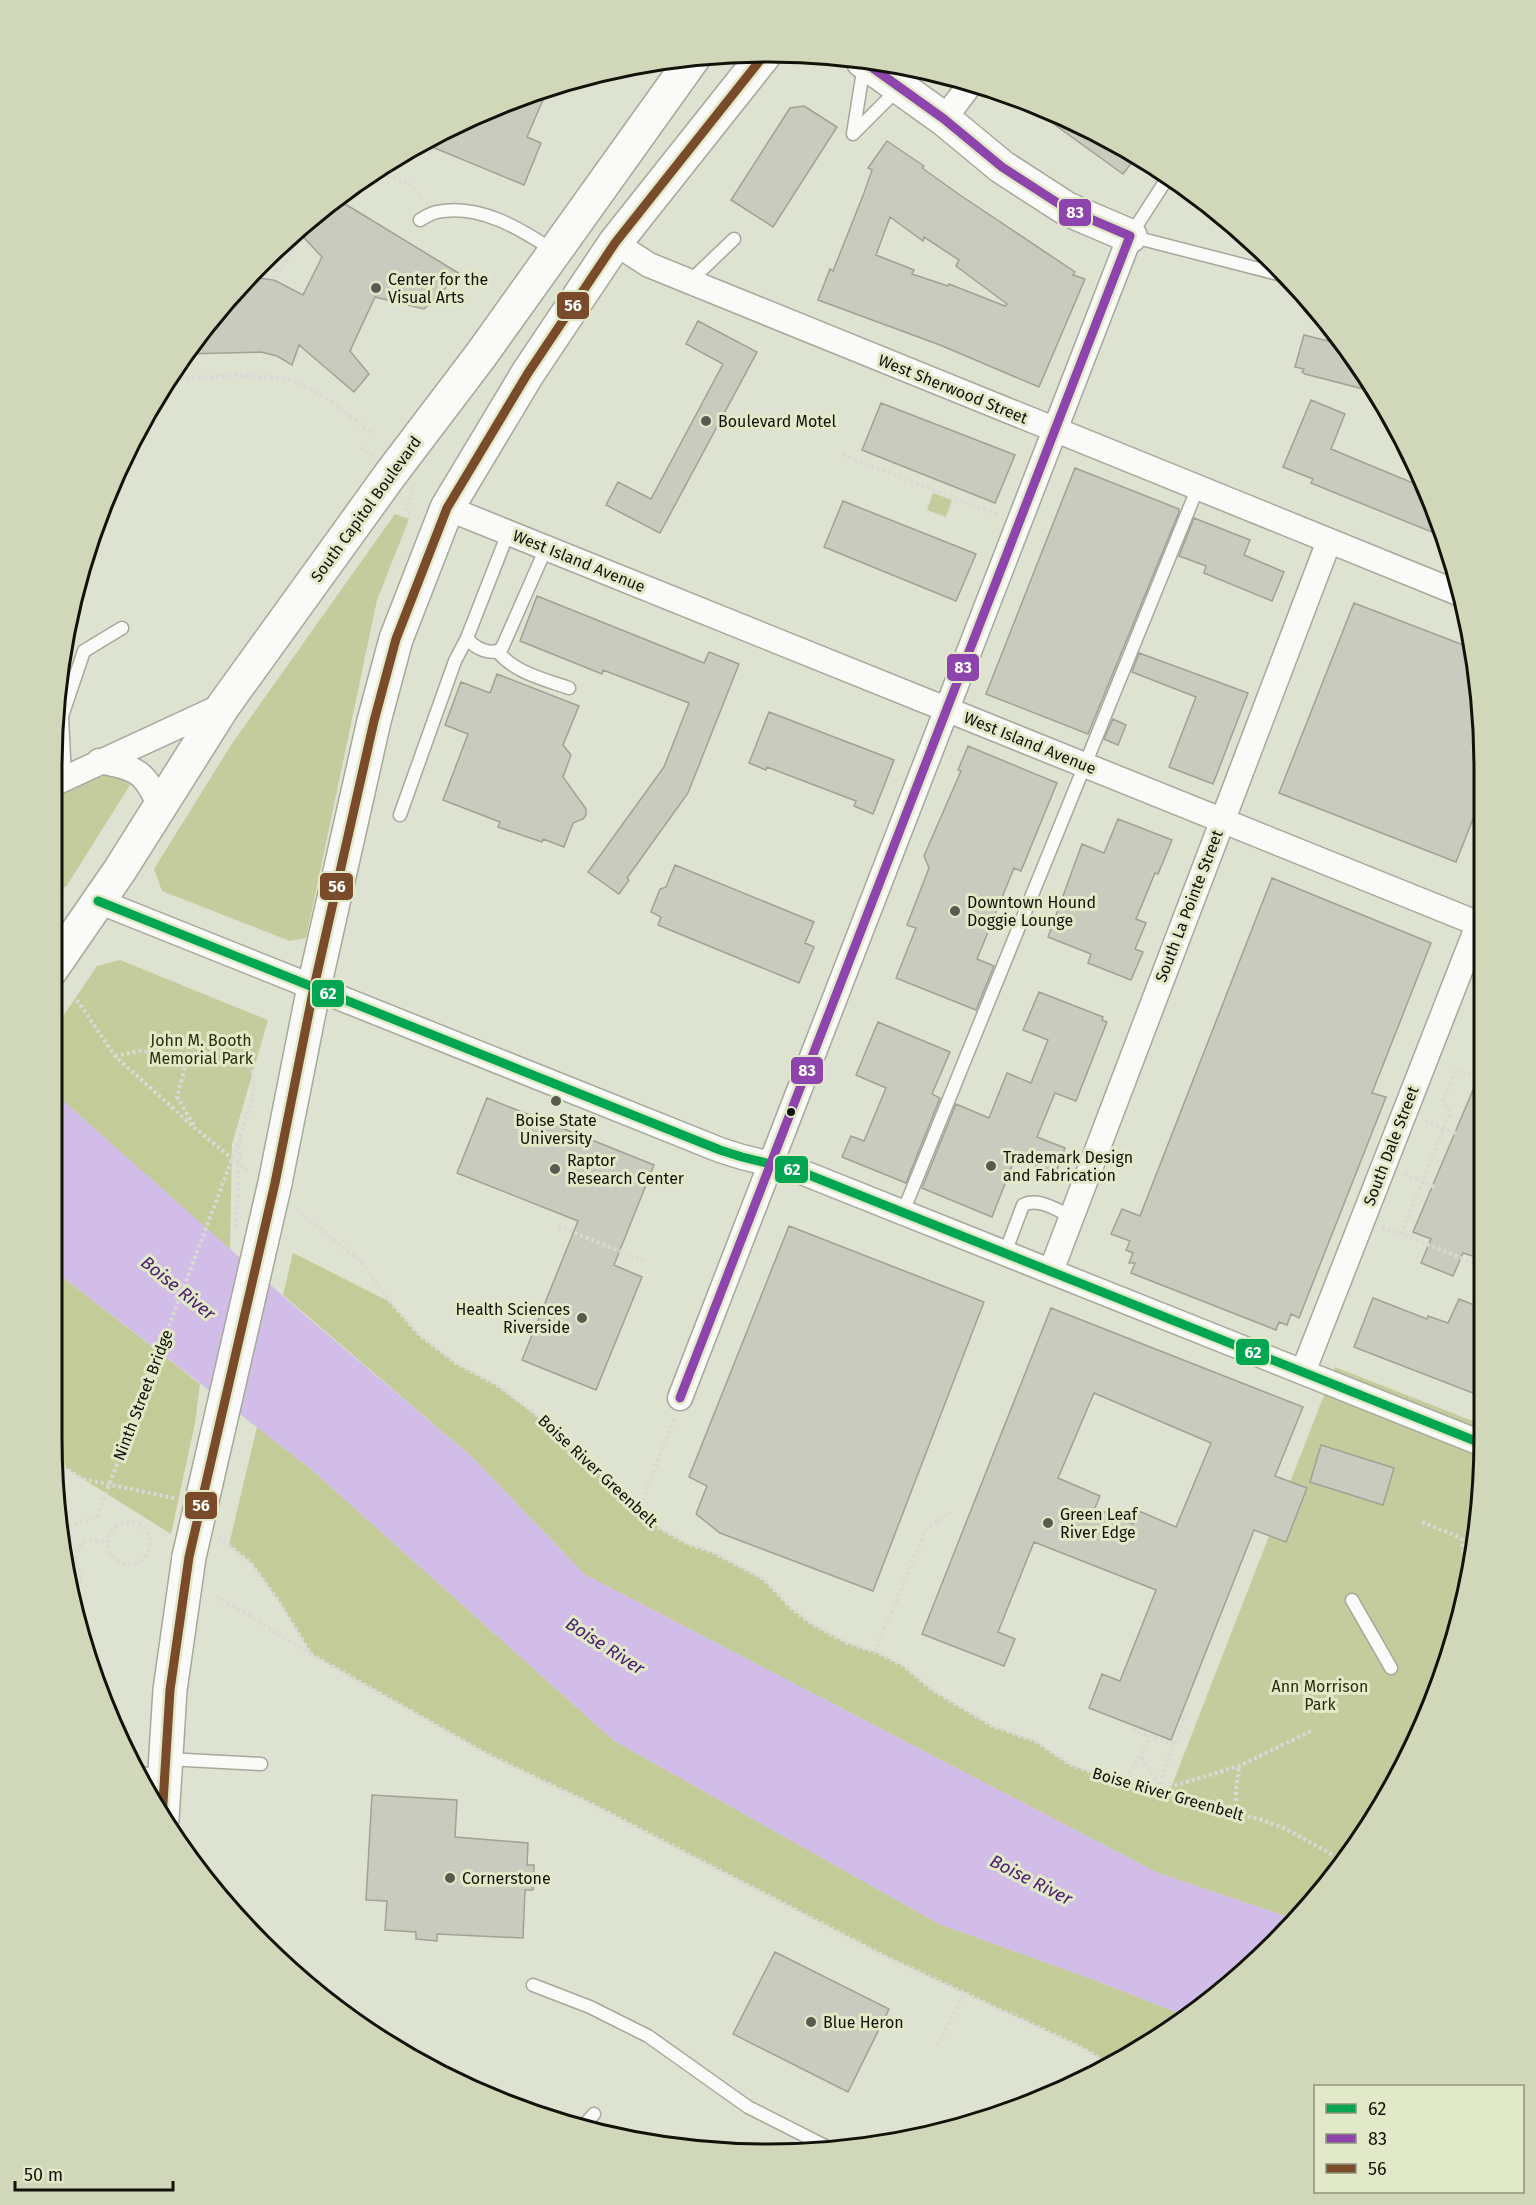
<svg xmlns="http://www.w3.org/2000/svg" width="1536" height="2205" font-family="'Fira Sans',sans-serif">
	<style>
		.green { fill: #c4cc9d }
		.forest { fill: #c3cb98 }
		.water { fill: #d2bde9 }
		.building { fill: #c8cbbd; stroke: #9fa294; stroke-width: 1.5; fill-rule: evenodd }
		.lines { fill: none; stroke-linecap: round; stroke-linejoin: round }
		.lane-casing { stroke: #a5a99b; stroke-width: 15 }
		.street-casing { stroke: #a5a99b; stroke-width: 27 }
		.secondary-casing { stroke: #a5a99b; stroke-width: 36 }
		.primary-casing { stroke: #a5a99b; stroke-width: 36 }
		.path { stroke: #d9dad5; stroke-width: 4; stroke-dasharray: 3 3; stroke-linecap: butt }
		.lane { stroke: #fafbf8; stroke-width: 12 }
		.street { stroke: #fafbf8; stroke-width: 24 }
		.secondary { stroke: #fafbf8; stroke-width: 33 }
		.primary { stroke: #fafbf8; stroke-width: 33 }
		.primary-bridge-casing { stroke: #a5a99b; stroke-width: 36; stroke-linecap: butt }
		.path-bridge { stroke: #d9dad5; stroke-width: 4; stroke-dasharray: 3 3; stroke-linecap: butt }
		.primary-bridge { stroke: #fafbf8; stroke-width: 33 }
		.bus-1-casing { stroke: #e2e9c9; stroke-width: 14 }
		.bus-2-casing { stroke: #e2e9c9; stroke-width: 14 }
		.bus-3-casing { stroke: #e2e9c9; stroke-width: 14 }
		.bus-1 { stroke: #00a651; stroke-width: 9 }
		.bus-2 { stroke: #8e44ad; stroke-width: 9 }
		.bus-3 { stroke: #7a4b2a; stroke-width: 9 }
		.poi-dot { fill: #595b4e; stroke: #e2e9c9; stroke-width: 2 }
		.bus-dot { fill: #111308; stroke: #e2e9c9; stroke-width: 2 }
		.labels { text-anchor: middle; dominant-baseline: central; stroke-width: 6; stroke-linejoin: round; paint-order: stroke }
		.poi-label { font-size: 16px; fill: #111308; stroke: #e2e9c9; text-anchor: start }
		.street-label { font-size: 16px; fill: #111308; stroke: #e2e9c9 }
		.park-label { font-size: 16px; fill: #292e0b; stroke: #e2e9c9 }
		.water-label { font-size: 18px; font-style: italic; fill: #4c2172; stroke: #e2e9c9 }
		.rim { fill: none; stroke: #111308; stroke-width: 3 }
		.line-badge { stroke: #e2e9c9; stroke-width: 2 }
		.badge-label { font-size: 16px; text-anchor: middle; font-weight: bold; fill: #fff }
	</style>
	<rect width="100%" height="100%" fill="#dee2d0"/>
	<!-- green -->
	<path class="green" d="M933 493 952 500 946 517 927 510Z
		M395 514 409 519 377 600 306 938 290 941 162 891 154 869 231 745Z
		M110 773 135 777 66 887H61L52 875 51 871V798Z
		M120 960 268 1020 232 1144 163 1087 79 993 97 966Z
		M1335 1367 1483 1425V1484L1461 1622 1411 1754 1337 1873 1151 1839Z"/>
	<!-- forest -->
	<path class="forest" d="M79 993 163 1087 232 1144 230 1250 51 1090V1033Z
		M293 1253 390 1302 420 1336 457 1364 495 1384 569 1441 601 1475 640 1506 659 1528 687 1544 712 1552 763 1579 792 1609 813 1625 847 1643 875 1652 902 1665 932 1690 994 1727 1035 1741 1069 1764 1116 1782 1163 1790 1202 1806 1259 1819 1284 1828 1344 1861 1337 1873 1294 1919 1158 1873 584 1574 472 1457 283 1295Z
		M51 1268 200 1384 195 1423 171 1534 64 1467 54 1458 51 1437Z
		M257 1427 311 1469 613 1740 939 1924 1089 1978 1183 2015 1110 2064 1081 2047 885 1956 592 1804 491 1756 311 1654 280 1603 252 1564 229 1545Z"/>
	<!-- water -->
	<path class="water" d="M51 1090 300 1311 472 1457 584 1574 1158 1873 1294 1919 1241 1976 1183 2015 1089 1978 939 1924 613 1740 311 1469 51 1268Z"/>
	<!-- building -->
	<path class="building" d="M549 86 527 137 541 143 524 185 420 142 537 89Z
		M804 106 837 127 773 227 731 200 790 108Z
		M1043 109 1085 125 1136 157 1123 174 1040 114Z
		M887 141 924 166 922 168 960 195 1075 272 1073 275 1085 279 1039 387 940 345 818 300 830 269 833 271 864 193 872 170 868 168ZM890 217 923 241 924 237 959 260 956 266 1007 304 1005 306 949 284 948 286 912 274 914 270 876 255Z
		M337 199 460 274 424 309 375 297 350 351 369 374 354 392 299 345 292 365 277 356 261 352 184 354 199 331 250 277 274 280 303 295 322 257 296 229Z
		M698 321 757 352 660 533 606 505 618 482 651 499 723 364 686 344Z
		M1304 335 1340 344 1371 391 1305 374 1302 372 1304 369 1295 367Z
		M1311 400 1345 414 1331 449 1425 488 1444 537 1311 483 1313 479 1283 467Z
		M881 403 1015 455 995 503 862 450Z
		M1075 468 1179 509V512L1088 734 986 694Z
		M843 501 976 554 956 601 824 547Z
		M1194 518 1250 540 1244 555 1284 572 1272 601 1204 573 1206 566 1179 556Z
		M537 596 704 663 709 652 739 664 688 793 627 878 629 880 619 894 588 872 664 767 689 703 603 670 602 674 520 641Z
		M1354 603 1474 649 1479 674 1480 801 1456 862 1279 793Z
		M1139 653 1248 693 1213 784 1169 767 1196 697 1132 672Z
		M497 674 579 706 563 745 571 755 563 777 586 809V815L583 819 573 823 564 847 543 839 542 842 498 827 500 822 443 800 468 734 445 725 461 682 490 693Z
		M769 712 894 760 873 814 854 806 856 801 767 767 766 770 749 763Z
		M1113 719 1126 725 1118 745 1104 739Z
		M968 746 1057 783 1021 871 1014 868 977 959 994 966 976 1010 896 978 916 928 907 925 929 868 924 856 961 771 958 770Z
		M1118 819 1172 840 1158 874 1155 873 1136 919 1146 923 1135 949 1143 952 1131 980 1088 963 1091 954 1048 937 1082 844 1104 853Z
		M675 865 814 922 805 943 814 947 799 983 658 925 661 917 651 912 660 889 666 887Z
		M1272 878 1431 943 1372 1093 1386 1097 1299 1318 1291 1314 1287 1325 1279 1322 1276 1330 1131 1273 1135 1263H1129L1133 1253 1126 1250 1130 1241 1111 1234 1122 1209 1140 1216Z
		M1039 992 1103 1017 1102 1020 1107 1022 1076 1101 1055 1093 1037 1137 1065 1148 1056 1173 1015 1158 992 1217 922 1188 956 1104 989 1118 1007 1073 1031 1083 1048 1040 1023 1030Z
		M878 1022 950 1052 932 1094 940 1098 906 1183 842 1157 851 1136 864 1141 886 1088 856 1075Z
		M1481 1071 1482 1259 1463 1253 1453 1276 1421 1263 1431 1239 1413 1232Z
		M487 1098 654 1165 614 1265 642 1277 596 1390 522 1360 578 1221 457 1173Z
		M789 1226 984 1302 873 1591 720 1533 696 1514 707 1486 689 1477Z
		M1373 1298 1427 1319 1428 1316 1448 1323 1459 1299 1482 1308 1483 1397 1354 1347Z
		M1051 1308 1303 1407 1275 1476 1307 1488 1286 1542 1254 1530 1171 1740 1089 1708 1102 1674 1120 1681 1156 1590 1034 1542 998 1632 1015 1639 1004 1666 922 1634ZM1094 1393 1211 1443 1176 1527 1139 1511 1133 1524 1095 1508 1100 1496 1058 1478Z
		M1321 1445 1394 1468 1383 1505 1310 1482Z
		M372 1795 457 1800 455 1837 528 1843 527 1865H534L533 1890H525L523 1938 437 1934V1941L416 1939V1932L385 1930 387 1901 366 1900Z
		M775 1952 889 2009 848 2092 733 2034Z"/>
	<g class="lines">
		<defs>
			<path id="lane" d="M853 134 864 65
				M853 134 899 88
				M1168 177 1130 236 1286 276
				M420 220C425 217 431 213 437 212 479 203 521 229 554 251
				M689 282 734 239
				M508 533 467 638C474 648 492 657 502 648L546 548
				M498 652C516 673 543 679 569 688
				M65 778 62 716 84 651 122 628
				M400 815 455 661 467 638
				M903 1212 1198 487
				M1005 1253 1023 1205C1038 1197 1056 1210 1071 1216
				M1352 1600 1391 1668
				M167 1759 261 1764
				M136 1773 165 1775
				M533 1985 590 2007 648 2036 748 2107 829 2148
				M585 2124 594 2114"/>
			<path id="street" d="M944 119 972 82
				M615 243 649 265 1463 595
				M447 508 1479 924
				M99 761C137 769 143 769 160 806
				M51 785 224 705
				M98 901 720 1150 742 1157 799 1171 1483 1444
				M1051 1271 1329 541
				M1303 1372 1480 920
				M680 1398 1130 236"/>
			<path id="secondary" d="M863 61 944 119 1002 167 1067 209 1130 236"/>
			<path id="primary" d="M51 970 120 870 224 705 390 475 481 355 694 57
				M275 1183 314 987 374 721 396 639 447 508 528 373 615 243 765 54
				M162 1819 170 1690 189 1557"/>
		</defs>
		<!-- lane casing -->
		<use href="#lane" class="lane-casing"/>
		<!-- street casing -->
		<use href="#street" class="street-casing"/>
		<!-- secondary casing -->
		<use href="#secondary" class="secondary-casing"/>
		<!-- primary casing -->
		<use href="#primary" class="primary-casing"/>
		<!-- path -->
		<path class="path" d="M376 171 413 185 422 201
			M282 243 291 253
			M264 263 280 271
			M253 274 276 278 295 247 288 236
			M168 378C201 378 267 371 296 382 325 394 348 414 372 434
			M361 448 373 456
			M843 455 998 515
			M410 514 405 511 413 492
			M51 880 64 895
			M51 916V917
			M77 1000 115 1056 196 1129 250 1173
			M115 1056 139 1051 188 1056 219 1051 246 1062 253 1073 254 1091 240 1138
			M188 1056 177 1097 194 1125
			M1425 1121 1458 1134
			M1404 1174 1437 1188
			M296 1209 361 1262 390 1302 420 1336 457 1364 495 1384 527 1407 569 1441 601 1475 640 1506 659 1528 687 1544 712 1552 763 1579 792 1609 813 1625 847 1643 875 1652 902 1665 932 1690 994 1727 1035 1741 1069 1764 1116 1782 1163 1790 1202 1806 1259 1819 1284 1828 1344 1861
			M558 1226 644 1261
			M1382 1227 1482 1266
			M1401 1234 1450 1113 1443 1100 1456 1069 1481 1079
			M54 1458 64 1467 83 1479 173 1498 176 1501
			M640 1506 675 1417
			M108 1543a21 21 0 1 1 42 0a21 21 0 1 1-42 0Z
			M1422 1522 1459 1537 1462 1540 1467 1581
			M63 1528 97 1517
			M68 1563 78 1568C84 1577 81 1587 71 1592
			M74 1564C76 1543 87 1535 107 1543
			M217 1596 311 1654 280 1603 252 1564 219 1537
			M875 1652 926 1529 951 1512
			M311 1654 491 1756 592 1804 885 1956 1081 2047 1110 2064
			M1132 1729 1174 1745
			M1141 1757 1162 1789
			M1123 1784C1133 1767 1143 1754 1150 1736
			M1163 1789 1239 1766 1311 1731
			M1163 1790 1162 1776 1186 1713
			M1237 1813 1236 1791 1239 1766
			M937 2046 965 1992"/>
		<!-- lane -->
		<use href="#lane" class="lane"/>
		<!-- street -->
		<use href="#street" class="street"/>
		<!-- secondary -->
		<use href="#secondary" class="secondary"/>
		<!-- primary -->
		<use href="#primary" class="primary"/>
		<defs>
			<path id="primary-bridge" d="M189 1557 275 1183"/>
		</defs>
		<!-- primary-bridge casing -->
		<use href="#primary-bridge" class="primary-bridge-casing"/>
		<!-- path-bridge -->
		<path class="path-bridge" d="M236 1227 240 1141
			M97 1517 240 1138"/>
		<!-- primary-bridge -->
		<use href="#primary-bridge" class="primary-bridge"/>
		<defs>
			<path id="bus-1" d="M98 901 720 1150 742 1157 799 1171 1483 1444"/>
			<path id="bus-2" d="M680 1398 1130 236 1067 209 1002 167 944 119 863 61"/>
			<path id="bus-3" d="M162 1819 170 1690 189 1557 275 1183 314 987 374 721 396 639 447 508 528 373 615 243 765 54"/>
		</defs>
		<!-- bus-1 casing -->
		<use href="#bus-1" class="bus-1-casing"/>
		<!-- bus-2 casing -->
		<use href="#bus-2" class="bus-2-casing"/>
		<!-- bus-3 casing -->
		<use href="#bus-3" class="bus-3-casing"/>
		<!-- bus-1 -->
		<use href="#bus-1" class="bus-1"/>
		<!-- bus-2 -->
		<use href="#bus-2" class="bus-2"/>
		<!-- bus-3 -->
		<use href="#bus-3" class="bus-3"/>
	</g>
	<!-- markers -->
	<g class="poi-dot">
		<circle cx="376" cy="288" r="6"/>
		<circle cx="706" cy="421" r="6"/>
		<circle cx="955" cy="911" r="6"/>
		<circle cx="556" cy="1101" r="6"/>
		<circle cx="991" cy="1166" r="6"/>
		<circle cx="555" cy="1169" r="6"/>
		<circle cx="582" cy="1318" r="6"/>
		<circle cx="1048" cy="1523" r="6"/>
		<circle cx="450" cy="1878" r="6"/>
		<circle cx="811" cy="2022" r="6"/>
	</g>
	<circle class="bus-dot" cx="791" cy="1112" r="5"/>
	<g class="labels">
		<!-- poi labels -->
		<g class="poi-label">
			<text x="388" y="279">Center for the<tspan x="388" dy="18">Visual Arts</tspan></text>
			<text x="718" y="421">Boulevard Motel</text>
			<text x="967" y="902">Downtown Hound<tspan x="967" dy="18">Doggie Lounge</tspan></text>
			<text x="556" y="1120" text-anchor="middle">Boise State<tspan x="556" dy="18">University</tspan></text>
			<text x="1003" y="1157">Trademark Design<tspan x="1003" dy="18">and Fabrication</tspan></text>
			<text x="567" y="1160">Raptor<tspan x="567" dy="18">Research Center</tspan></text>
			<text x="570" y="1309" text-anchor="end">Health Sciences<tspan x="570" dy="18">Riverside</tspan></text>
			<text x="1060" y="1514">Green Leaf<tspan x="1060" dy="18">River Edge</tspan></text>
			<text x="462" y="1878">Cornerstone</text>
			<text x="823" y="2022">Blue Heron</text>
		</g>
		<!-- street labels -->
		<g class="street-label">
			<text transform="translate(953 389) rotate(22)">West Sherwood Street</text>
			<text transform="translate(366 509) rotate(-54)">South Capitol Boulevard</text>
			<text transform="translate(579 561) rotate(22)">West Island Avenue</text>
			<text transform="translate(1030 743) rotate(22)">West Island Avenue</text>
			<text transform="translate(1189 906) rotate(-69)">South La Pointe Street</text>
			<text transform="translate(1391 1146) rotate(-69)">South Dale Street</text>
			<text transform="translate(143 1395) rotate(-69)">Ninth Street Bridge</text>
			<text transform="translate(598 1471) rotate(43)">Boise River Greenbelt</text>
			<text transform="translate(1168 1794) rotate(16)">Boise River Greenbelt</text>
		</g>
		<!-- park labels -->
		<g class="park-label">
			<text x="201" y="1040">John M. Booth<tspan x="201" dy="18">Memorial Park</tspan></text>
			<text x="1320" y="1686">Ann Morrison<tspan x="1320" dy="18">Park</tspan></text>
		</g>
		<!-- water labels -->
		<g class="water-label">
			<text transform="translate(178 1288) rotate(39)">Boise River</text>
			<text transform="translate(605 1646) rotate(33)">Boise River</text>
			<text transform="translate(1031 1880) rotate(27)">Boise River</text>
		</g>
	</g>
	<!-- crop -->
	<path d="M0 0H1536V2205H0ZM768 62H768A706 706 0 0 1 1474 768V1438A706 706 0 0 1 768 2144H768A706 706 0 0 1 62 1438V768A706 706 0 0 1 768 62Z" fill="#d1d8ba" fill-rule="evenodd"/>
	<path class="rim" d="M768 62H768A706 706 0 0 1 1474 768V1438A706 706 0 0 1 768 2144H768A706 706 0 0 1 62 1438V768A706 706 0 0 1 768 62Z"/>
	<g class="line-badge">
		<rect x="1058" y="198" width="34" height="29" rx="6" fill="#8e44ad"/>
		<rect x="556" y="291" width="34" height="29" rx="6" fill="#7a4b2a"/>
		<rect x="946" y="653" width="34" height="29" rx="6" fill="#8e44ad"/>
		<rect x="319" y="872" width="35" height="29" rx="6" fill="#7a4b2a"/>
		<rect x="311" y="979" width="34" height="29" rx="6" fill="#00a651"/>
		<rect x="790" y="1056" width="34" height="29" rx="6" fill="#8e44ad"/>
		<rect x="774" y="1155" width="35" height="29" rx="6" fill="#00a651"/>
		<rect x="1235" y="1338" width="35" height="28" rx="6" fill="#00a651"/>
		<rect x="184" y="1491" width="34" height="29" rx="6" fill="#7a4b2a"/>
	</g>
	<g class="badge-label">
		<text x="1075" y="218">83</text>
		<text x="573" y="311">56</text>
		<text x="963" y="673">83</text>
		<text x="337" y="892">56</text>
		<text x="328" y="999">62</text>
		<text x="807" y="1076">83</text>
		<text x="792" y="1175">62</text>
		<text x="1253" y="1358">62</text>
		<text x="201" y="1511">56</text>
	</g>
	<!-- legend -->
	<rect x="1314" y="2085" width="210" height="108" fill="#e2e9c9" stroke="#8e937c" stroke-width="1.5"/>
	<rect x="1326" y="2104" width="30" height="9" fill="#00a651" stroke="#8e937c" stroke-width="1.5"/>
	<text x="1368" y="2115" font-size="18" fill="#111308">62</text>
	<rect x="1326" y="2134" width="30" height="9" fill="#8e44ad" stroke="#8e937c" stroke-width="1.5"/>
	<text x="1368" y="2145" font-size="18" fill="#111308">83</text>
	<rect x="1326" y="2164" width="30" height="9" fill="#7a4b2a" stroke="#8e937c" stroke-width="1.5"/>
	<text x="1368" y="2175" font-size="18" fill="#111308">56</text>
	<!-- scale -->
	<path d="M15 2181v9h158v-9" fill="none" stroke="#111308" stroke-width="3"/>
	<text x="24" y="2181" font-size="18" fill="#111308" stroke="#e2e9c9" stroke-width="4.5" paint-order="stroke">50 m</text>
</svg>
